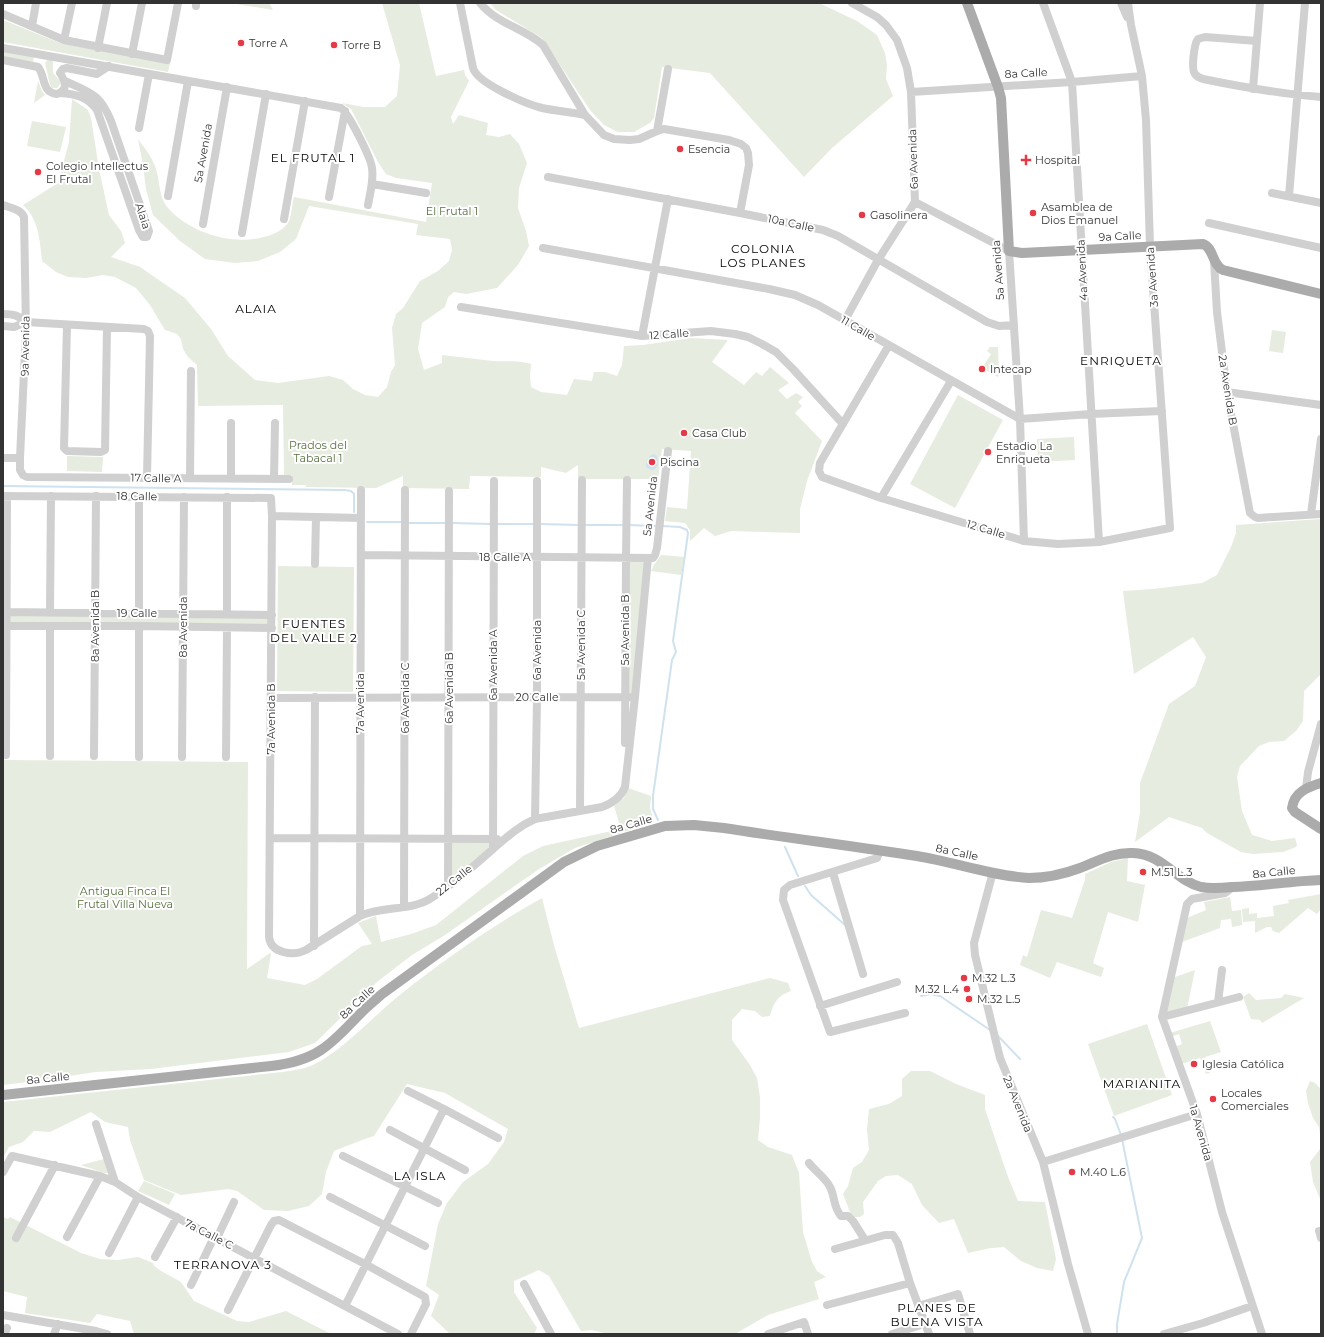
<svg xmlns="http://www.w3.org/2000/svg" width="1324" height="1337" font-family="Montserrat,sans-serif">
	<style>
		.green { fill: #e6ecdf }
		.water { fill: #cfe2ee }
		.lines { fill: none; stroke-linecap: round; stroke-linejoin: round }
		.stream { stroke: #cfe2ee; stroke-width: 2 }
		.minor { stroke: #d0d0d0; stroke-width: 8 }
		.major { stroke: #ababab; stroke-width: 10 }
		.poi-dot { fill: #e63946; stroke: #fff; stroke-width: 1.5 }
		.labels { text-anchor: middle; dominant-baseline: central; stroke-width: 4; stroke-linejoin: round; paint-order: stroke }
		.poi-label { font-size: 11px; fill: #333; stroke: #fff; text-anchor: start }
		.street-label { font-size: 11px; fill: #333; stroke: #fff }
		.park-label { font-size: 11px; fill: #56703f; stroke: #fff }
		.neighbourhood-label { font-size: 12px; letter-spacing: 1px; fill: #000; stroke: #fff }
	</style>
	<rect width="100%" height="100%" fill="#fff"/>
	<!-- green -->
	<path class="green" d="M231 3H269L273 10Z
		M382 3H419L436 76 464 70 465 75 469 81 451 117 453 124 459 115 488 123 486 135 499 137 510 134 519 144 527 163 519 188 518 208 526 231 529 246 518 265 497 288 466 294 454 292 448 297 445 307 422 323 418 349 424 370 442 363V355C459 357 476 359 493 361 508 362 516 360 531 364L530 376 531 387 541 392 567 395 574 379 592 381 594 372H605L617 376 622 365 624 346 643 345 691 338 728 340 712 362 744 385 756 372 762 376 770 367 789 383 778 390 787 399 796 393 803 397 798 402 802 406 795 413 822 441 807 481 800 509V533L731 531 715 536 704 528 690 541V530L685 523 665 521 667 507 687 509 691 451 662 449 658 479H578V465L566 473 541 467V477L470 476 469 489 403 488V476L376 488 306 487V485H292V475H284L283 405 198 406 197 365 188 357 183 349 181 339 177 334 165 330 150 305 136 288 115 277 103 275 86 278 68 277 56 272 42 261C40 242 39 219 23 205L58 183 69 142 72 99 88 110 91 118 99 169 109 215 121 231 125 243 111 257 140 267 185 298 211 329 228 356 255 380 278 383 329 376 343 380 353 389 365 395 378 397 387 387 391 372 395 365 392 328 396 314 403 308 420 281 438 271 449 261 452 250 450 239 416 235 418 224 309 206 296 239 280 252 258 261 235 263 205 259 180 241 153 215 146 189 143 165 138 139C143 146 150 154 153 162 161 176 157 195 168 208 192 235 239 248 273 234 279 232 286 227 289 221 292 214 292 204 294 197L426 222 432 183 396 178 386 174 378 162 351 109 342 103 364 107H385L397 96 400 65Z
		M490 3H819L857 21 877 35 885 53 887 65 886 79 893 96 832 148 804 177 710 73 662 67 654 118 650 123 634 132H618L604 125 590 110 542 38 496 10Z
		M3 20 60 43 170 63 168 72 3 42Z
		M3 48 34 54 33 65 3 60Z
		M48 59 53 61V73L60 81V84L57 88H52L50 85 45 63Z
		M38 81 42 91 45 95 34 103Z
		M32 121 66 127 60 152 27 146Z
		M1272 330 1286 332 1283 353 1269 351Z
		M990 347H998L999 374 998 377 982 368 991 354 987 351Z
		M958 395 1003 420 955 508 910 484Z
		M1074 437 1075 460 1038 462 1037 439Z
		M67 456 103 457 102 472 67 471Z
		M1321 519V674L1304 691 1303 721 1296 731 1284 741 1269 742 1259 746 1240 766 1237 777 1242 811 1252 835 1272 841 1295 838 1297 845 1296 847 1283 852 1253 854 1241 852 1207 833 1202 828 1169 817 1135 842 1140 813V783L1169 704 1195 686 1206 657 1193 637 1134 674 1123 591 1153 589 1202 583 1217 575 1231 547 1236 533V525Z
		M661 555 684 557 681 575 651 571 654 565Z
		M626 558H648L635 697H625Z
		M278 566 354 567 353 692 277 691Z
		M3 613 272 615V628L3 626Z
		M3 760 248 762 247 969 270 953 271 954 267 978 305 985 317 979 362 946 372 944 358 923 376 916 381 942 411 934 436 925 523 856 543 846 621 829 614 806 624 798 628 788 651 796 650 808 654 822 575 848 539 869 445 935 412 955 377 982 315 1043 289 1052 151 1069 95 1072 44 1080 3 1085Z
		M449 839H493V849L448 885Z
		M1128 858 1127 881 1145 885 1138 922 1108 912 1093 963 1104 968 1101 977 1057 962 1050 978 1020 965 1023 955 1027 957 1041 910 1072 918 1085 880V874L1111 862Z
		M1321 894V909L1317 914 1308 908 1279 933 1273 931 1271 927H1267L1255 933V921L1243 922 1242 909 1249 908V914L1257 913V918L1274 916 1273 906 1289 903 1288 900Z
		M1230 897 1232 911 1241 910 1242 925 1232 927 1231 919 1221 920 1220 928 1182 942 1187 918 1206 910 1204 902Z
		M542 898 555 949 579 1028 770 978 788 983 791 991C777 996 774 1002 770 1016L762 1017 755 1011 742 1009 732 1020V1040L750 1065 757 1078 760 1097V1118L758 1140 768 1147 792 1155 799 1173 803 1232 812 1262 817 1271 826 1277 814 1282 819 1299 768 1315 735 1334H608L592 1330 581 1331 549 1276 539 1270 514 1281V1292L537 1328 534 1334H450L431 1316 439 1295 426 1286 438 1224 447 1203 463 1182 488 1164 504 1142 508 1129 445 1093 407 1084 374 1136 362 1140 334 1151 326 1172 322 1194 309 1206 288 1211 264 1210 237 1191 228 1189 181 1195 144 1180 130 1140 128 1127 105 1122 91 1112 50 1132 34 1131 23 1142 9 1147 3 1158V1102L283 1072C293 1070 305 1069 313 1065 345 1049 373 1016 401 994 445 959 493 925 542 898Z
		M1195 970 1187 1009 1164 1015 1172 978Z
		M1249 993 1256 1000 1281 998 1285 994 1304 998 1262 1023 1260 1020 1251 1019 1243 997Z
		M1210 1021 1221 1052 1205 1057 1210 1073 1206 1074 1200 1058 1181 1064 1175 1047 1182 1044 1179 1034 1171 1037 1170 1033Z
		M1147 1024 1172 1095 1114 1116 1088 1044Z
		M911 1071H930L956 1084 985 1095V1109L1008 1177 1018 1201 1045 1202 1056 1259 1053 1271 1037 1268 1021 1261 1004 1247 991 1248 968 1253 954 1219 939 1223 922 1205 912 1184 898 1175 886 1176 878 1181 863 1202 864 1214 860 1217H852L843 1194 848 1186 853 1168 862 1162 869 1150 867 1130 869 1109 889 1104 902 1096V1079Z
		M1310 1081 1315 1083 1321 1089V1140L1319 1127 1313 1118 1308 1103 1306 1091Z
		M1321 1142V1201L1313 1182 1310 1162 1320 1149Z
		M104 1159 108 1173H104L81 1165Z
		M144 1181 175 1194 169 1205 138 1191Z
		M3 1217 8 1219 10 1217 81 1253 100 1259 118 1260 138 1257 153 1263 154 1266 161 1271 181 1282 194 1301 237 1321 249 1322 286 1311 331 1334H134L130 1321 97 1314 90 1323 25 1313 27 1297 3 1291Z"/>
	<!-- water -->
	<path class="water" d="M654 454 657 456 658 465 655 469 651 470 646 467C645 462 649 455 654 454Z"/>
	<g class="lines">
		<!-- stream -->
		<path class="stream" d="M3 486 345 490 351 491 354 494V512
			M367 522H403
			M408 523H447
			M452 523 491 524
			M496 524H535
			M540 524 579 525
			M584 525H623
			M628 525 657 526
			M658 820 653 809V796L672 660 676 652 673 641 688 533 687 530 680 527 662 526
			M785 847 798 876
			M805 886 811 895 845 925
			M921 996 931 994 940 996 990 1030
			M997 1035 1020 1059
			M1113 1117 1115 1119 1121 1135
			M1117 1334V1324L1124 1282 1142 1238 1122 1139"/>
		<!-- minor -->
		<path class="minor" d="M460 3 473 68C477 83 526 104 542 108 556 111 571 112 585 115
			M480 3C497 24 524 28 543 45L585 115 604 135 614 139 630 140 639 139 657 131 664 129 729 140 741 144 746 148 748 153 749 165 740 213
			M1043 3 1072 82 1099 542
			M1121 3 1127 17
			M196 6V3
			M3 14 64 40 167 60 178 3
			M32 26 36 3
			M64 40 72 3
			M1257 41 1205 37 1198 39C1194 44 1191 69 1195 74 1197 77 1200 78 1203 79 1242 87 1281 94 1321 97
			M3 48 341 108C349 114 371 158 372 168 374 180 370 193 368 205
			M98 48 107 3
			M132 54 142 3
			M3 60 38 67C46 77 41 92 57 94 69 90 65 81 60 73L63 69 67 68 97 74 109 66
			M1253 89 1260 3
			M911 92 1072 82 1142 76
			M60 93C76 94 88 97 97 110L139 230 143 237H147L149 231 111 121C100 94 91 93 65 81
			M139 128 149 74
			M657 131 668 69
			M548 177 740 213 823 230 838 236 987 322 999 326 1014 325
			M372 184 426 193
			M1272 193 1321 203
			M168 196 188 81
			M1289 196 1305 3
			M329 197 345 111
			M915 202 1009 251 1020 419 1024 541
			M3 205C10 208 21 209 24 217L26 329 20 458V470L23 475 27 477 289 479
			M284 219 305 101
			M1209 223 1321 248
			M203 224 227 87
			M242 233 266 94
			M543 248 769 289 795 295 818 305 1020 419 1091 414 1162 411
			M1214 261 1217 312 1227 392 1250 513 1255 517 1258 518 1321 514
			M461 307 642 336 711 331 735 334 748 337 762 344 776 352 793 369 843 424
			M3 314C13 314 18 315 26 322
			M845 320 878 260 915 202 911 92 907 68 897 40 886 25 877 17 852 3
			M67 325 64 448 67 451 101 452 105 450 107 327
			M3 326 14 327 26 322 144 329 148 331 150 336 147 477
			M642 336 668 199
			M889 345 820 463 819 471 822 477 881 498 1024 541 1058 544 1099 542 1170 528 1150 246 1146 120 1142 76 1131 25 1128 3
			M1227 392 1321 405
			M231 423V478
			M3 458H20
			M190 478 191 371
			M274 479 275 423
			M3 496 271 498 272 516 269 937C271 954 294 956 306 950L360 916C381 906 408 911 428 900 450 887 474 866 493 849 507 837 519 826 535 819L602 807C613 803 621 797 625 787L635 697 648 558
			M881 498 951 381
			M1311 514 1321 439
			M272 516 361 518
			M361 555 653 558 655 555 657 548 668 451
			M315 564 316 517
			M3 612 272 615
			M50 613 51 496
			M139 613V496
			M227 614V497
			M3 626H139L272 628
			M272 698 635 697
			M625 743 626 558 627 480
			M6 755 7 496
			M50 756V626
			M94 756 96 496
			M139 757V626
			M182 757 184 497
			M226 757 227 628
			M1306 789 1308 772 1321 724
			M580 810 582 480
			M535 819 537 698V481
			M271 838 497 839
			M493 849 494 481
			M880 851 877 858 874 859 790 885 784 890 783 900 830 1032 905 1013
			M993 872 974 943 975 955 1000 1058 1043 1162 1068 1264 1088 1334
			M833 873 863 974
			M448 885 449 491
			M1233 887 1225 893 1192 899 1187 904 1162 1017 1197 1114 1222 1212 1262 1334
			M404 906 405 490
			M360 916 361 490
			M314 946 315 697
			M1218 1002 1222 970
			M820 1006 897 982
			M1162 1017 1239 997
			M408 1091 444 1109 498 1138
			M96 1124 115 1182
			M390 1130 465 1170
			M343 1156 438 1203
			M1043 1162 1197 1114
			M809 1163C815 1171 826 1178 830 1187 835 1196 833 1207 841 1216H848L853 1221 865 1240
			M3 1172 12 1156 100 1176 115 1182 138 1197 398 1334
			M330 1197 425 1246
			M1319 1231 1321 1238
			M67 1237 100 1176
			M16 1238 55 1165
			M217 1238 234 1202
			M835 1249 885 1235H893L898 1243 910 1283 929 1334
			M109 1253 138 1197
			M155 1257 177 1217
			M524 1284 551 1334
			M191 1285 214 1237
			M827 1305 910 1283
			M345 1306 444 1109
			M918 1306 958 1294 970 1334
			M228 1310 271 1225 274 1221 279 1220 365 1264 425 1297 426 1304 411 1334
			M3 1315 96 1331 107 1334
			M4 1334 7 1328
			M54 1334 58 1324
			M768 1334 804 1322 808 1334
			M892 1334 918 1326
			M1164 1334 1203 1323 1252 1306"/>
		<!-- major -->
		<path class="major" d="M967 3 998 87 1001 98 1009 251 1022 253 1203 244C1214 248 1212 265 1223 270L1321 294
			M1321 783C1308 787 1294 792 1292 808L1295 812 1321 829
			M3 1095 271 1066C288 1064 306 1060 321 1050 335 1041 347 1027 359 1015 366 1007 374 1001 382 994L564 862 597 846 665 826 694 825 724 828C788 838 853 846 917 856 954 862 992 876 1029 878 1046 878 1064 874 1080 868 1098 861 1113 852 1133 853 1163 854 1176 881 1201 887 1211 889 1222 888 1232 887 1262 886 1291 881 1321 880"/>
	</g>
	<!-- markers -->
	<g class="poi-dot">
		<circle cx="241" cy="43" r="4"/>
		<circle cx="334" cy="45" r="4"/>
		<circle cx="680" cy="149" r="4"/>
		<path d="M1024 154h4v4h4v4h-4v4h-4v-4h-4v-4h4z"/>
		<circle cx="38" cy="172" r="4"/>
		<circle cx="1033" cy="213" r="4"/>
		<circle cx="862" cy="215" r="4"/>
		<circle cx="982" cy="369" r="4"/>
		<circle cx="684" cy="433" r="4"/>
		<circle cx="988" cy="452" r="4"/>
		<circle cx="652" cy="462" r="4"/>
		<circle cx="1143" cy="872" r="4"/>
		<circle cx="964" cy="978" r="4"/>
		<circle cx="967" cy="989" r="4"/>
		<circle cx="969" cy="999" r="4"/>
		<circle cx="1194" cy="1064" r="4"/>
		<circle cx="1213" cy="1099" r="4"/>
		<circle cx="1072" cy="1172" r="4"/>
	</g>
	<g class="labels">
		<!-- poi labels -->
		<g class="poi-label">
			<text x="249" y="43">Torre A</text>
			<text x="342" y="45">Torre B</text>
			<text x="688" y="149">Esencia</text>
			<text x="1035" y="160">Hospital</text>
			<text x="46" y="166">Colegio Intellectus<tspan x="46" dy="13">El Frutal</tspan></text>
			<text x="1041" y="207">Asamblea de<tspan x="1041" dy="13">Dios Emanuel</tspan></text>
			<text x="870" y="215">Gasolinera</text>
			<text x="990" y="369">Intecap</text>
			<text x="692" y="433">Casa Club</text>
			<text x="996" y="446">Estadio La<tspan x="996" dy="13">Enriqueta</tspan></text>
			<text x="660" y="462">Piscina</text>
			<text x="1151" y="872">M.51 L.3</text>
			<text x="972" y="978">M.32 L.3</text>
			<text x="959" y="989" text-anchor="end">M.32 L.4</text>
			<text x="977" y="999">M.32 L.5</text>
			<text x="1202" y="1064">Iglesia Católica</text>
			<text x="1221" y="1093">Locales<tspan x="1221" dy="13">Comerciales</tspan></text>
			<text x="1080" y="1172">M.40 L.6</text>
		</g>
		<!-- street labels -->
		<g class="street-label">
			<text transform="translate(1026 73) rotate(-3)">8a Calle</text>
			<text transform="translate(203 153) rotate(-80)">5a Avenida</text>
			<text transform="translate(913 159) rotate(-92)">6a Avenida</text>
			<text transform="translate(143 216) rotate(72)">Alaia</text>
			<text transform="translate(791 223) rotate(12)">10a Calle</text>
			<text transform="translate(1120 236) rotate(-3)">9a Calle</text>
			<text transform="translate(998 270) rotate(-94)">5a Avenida</text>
			<text transform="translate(1082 270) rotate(-93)">4a Avenida</text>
			<text transform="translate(1152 277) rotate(-94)">3a Avenida</text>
			<text transform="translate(858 328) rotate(30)">11 Calle</text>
			<text transform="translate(669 334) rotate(-4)">12 Calle</text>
			<text transform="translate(25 346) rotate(-89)">9a Avenida</text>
			<text transform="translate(1228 390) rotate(81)">2a Avenida B</text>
			<text transform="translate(156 478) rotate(1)">17 Calle A</text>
			<text transform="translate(137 496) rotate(1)">18 Calle</text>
			<text transform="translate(650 506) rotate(-84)">5a Avenida</text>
			<text transform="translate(986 529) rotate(17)">12 Calle</text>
			<text x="505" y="557">18 Calle A</text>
			<text x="137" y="613">19 Calle</text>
			<text transform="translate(95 626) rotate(-90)">8a Avenida B</text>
			<text transform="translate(183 627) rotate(-90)">8a Avenida</text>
			<text transform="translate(625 630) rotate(-90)">5a Avenida B</text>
			<text transform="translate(581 645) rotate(-90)">5a Avenida C</text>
			<text transform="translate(537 650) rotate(-90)">6a Avenida</text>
			<text transform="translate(493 665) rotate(-90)">6a Avenida A</text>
			<text transform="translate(449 688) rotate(-90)">6a Avenida B</text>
			<text x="537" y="697">20 Calle</text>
			<text transform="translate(405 698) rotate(-90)">6a Avenida C</text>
			<text transform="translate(360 703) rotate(-90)">7a Avenida</text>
			<text transform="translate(271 719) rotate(-90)">7a Avenida B</text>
			<text transform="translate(631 824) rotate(-16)">8a Calle</text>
			<text transform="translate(957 852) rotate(12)">8a Calle</text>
			<text transform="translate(1274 872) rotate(-6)">8a Calle</text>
			<text transform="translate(454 880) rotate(-38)">22 Calle</text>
			<text transform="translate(357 1002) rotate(-43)">8a Calle</text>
			<text transform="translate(48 1078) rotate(-6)">8a Calle</text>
			<text transform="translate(1018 1104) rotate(68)">2a Avenida</text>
			<text transform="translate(1201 1133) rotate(74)">1a Avenida</text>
			<text transform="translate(209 1234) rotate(27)">7a Calle C</text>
		</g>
		<!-- park labels -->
		<g class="park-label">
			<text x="452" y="211">El Frutal 1</text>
			<text x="318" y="445">Prados del<tspan x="318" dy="13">Tabacal 1</tspan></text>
			<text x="125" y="891">Antigua Finca El<tspan x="125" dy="13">Frutal Villa Nueva</tspan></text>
		</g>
		<!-- neighbourhood labels -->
		<g class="neighbourhood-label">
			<text x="313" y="157">EL FRUTAL 1</text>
			<text x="763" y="248">COLONIA<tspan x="763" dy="14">LOS PLANES</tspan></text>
			<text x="256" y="308">ALAIA</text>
			<text x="1121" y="360">ENRIQUETA</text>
			<text x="314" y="623">FUENTES<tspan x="314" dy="14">DEL VALLE 2</tspan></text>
			<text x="1142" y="1083">MARIANITA</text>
			<text x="420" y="1175">LA ISLA</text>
			<text x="223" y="1264">TERRANOVA 3</text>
			<text x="937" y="1307">PLANES DE<tspan x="937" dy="14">BUENA VISTA</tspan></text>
		</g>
	</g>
	<!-- border -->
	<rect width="1324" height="1337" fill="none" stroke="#333333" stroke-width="8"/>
</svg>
